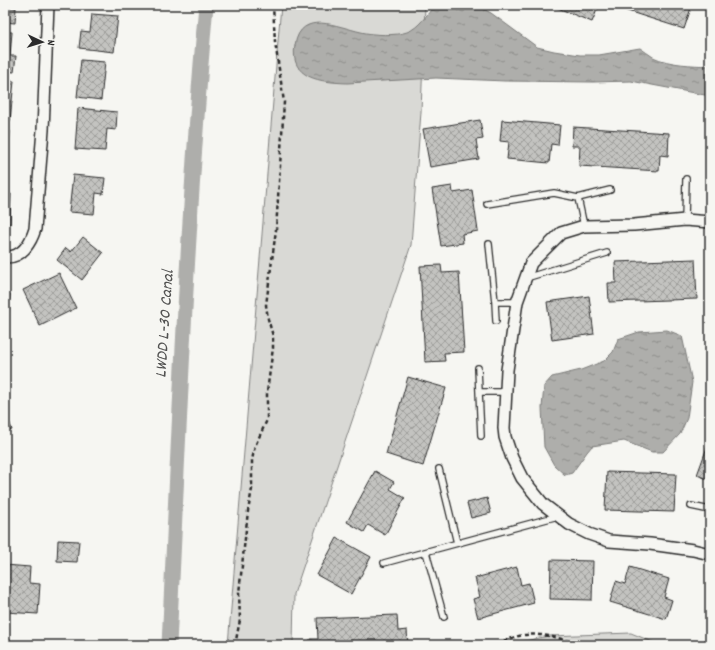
<svg xmlns="http://www.w3.org/2000/svg" width="715" height="650" font-family="Dekko,sans-serif">
	<style>
		.grass { fill: #d9d9d5; stroke: #828280 }
		.water { fill: url(#water-ripples); stroke: #7a7a78 }
		.lines { fill: none; stroke-linecap: round; stroke-linejoin: round }
		.canal { stroke: #aeaeab; stroke-width: 15 }
		.building { fill: url(#building-cross-hatch); stroke: #2b2b2b }
		.service-casing { stroke: #2b2b2b; stroke-width: 8 }
		.minor-casing { stroke: #2b2b2b; stroke-width: 14 }
		.path { stroke: #2b2b2b; stroke-width: 2.5; stroke-dasharray: 4 3; stroke-linecap: butt }
		.service { stroke: #f6f6f2; stroke-width: 5.5 }
		.minor { stroke: #f6f6f2; stroke-width: 11 }
		.labels { text-anchor: middle; dominant-baseline: central; stroke-width: 3; stroke-linejoin: round; paint-order: stroke }
		.water-label { font-size: 17px; font-style: italic; fill: #525251; stroke: #f6f6f2 }
	</style>
	<defs>
		<pattern id="water-ripples" width="26" height="14" patternUnits="userSpaceOnUse"><rect width="26" height="14" fill="#aeaeab"/><path d="M2 4q2-2 4 0t4 0M15 11q2-2 4 0t4 0" fill="none" stroke="#8e8e8b"/></pattern>
		<pattern id="building-cross-hatch" width="8" height="8" patternUnits="userSpaceOnUse"><rect width="8" height="8" fill="#c3c3c0"/><path d="M0 0l8 8M0 8l8-8" fill="none" stroke="#9f9f9c"/></pattern>
	</defs>
	<rect width="100%" height="100%" fill="#f6f6f2"/>
	<filter id="ink" filterUnits="userSpaceOnUse"><feTurbulence type="fractalNoise" baseFrequency=".025" numOctaves="2"/><feDisplacementMap in="SourceGraphic" scale="8" xChannelSelector="R" yChannelSelector="G"/><feConvolveMatrix kernelMatrix="1 2 1 2 8 2 1 2 1" color-interpolation-filters="sRGB"/></filter>
	<g filter="url(#ink)">
		<!-- grass -->
		<path class="grass" d="M281 5H425L421 112 411 245 294 594 293 645H228Z
			M631 633 660 645H505L549 636Z"/>
		<!-- water -->
		<path class="water" d="M435 5H476L491 13 537 47 554 51 580 55H599L640 48C644 51 649 54 653 57 670 65 692 65 710 66V96L631 81 593 82 505 81 436 78 347 83C321 82 289 79 295 45 301 9 338 27 361 32 373 35 396 36 407 32 419 28 427 14 435 5Z
			M667 330 682 336 692 382 687 418 680 434 663 452H652L624 441 592 446 587 452 572 473 565 475 554 465 544 447 542 408 544 386 552 377 581 370 604 361 613 352 618 339 639 332Z"/>
		<g class="lines">
			<!-- canal -->
			<path class="canal" d="M169 645C179 432 187 218 206 5"/>
		</g>
		<!-- building -->
		<path class="building" d="M554 5H599L592 22 553 6Z
			M619 5H692L684 29 618 8Z
			M5 7 16 8 15 23 5 22Z
			M92 14 118 16 114 52 79 48 81 31 90 32Z
			M5 32H12L10 56H16L14 72 5 71Z
			M81 60 105 62 101 100 77 97Z
			M5 80 14 81 10 121H5Z
			M78 108 117 112 116 130 107 129 105 151 75 149Z
			M480 120 483 139 476 140 479 159 430 167 423 129Z
			M502 120 560 125 558 145 551 144 549 163 507 159 509 142 500 141Z
			M573 127 669 133 668 156 660 155 659 171 579 166 580 146H572Z
			M5 131H10L9 146H6L5 155Z
			M73 175 105 178 103 194 96 193 94 214 69 212Z
			M452 186 453 193 472 190 478 231 462 234 463 243 441 246 432 189Z
			M5 193 11 194 10 224 5 223Z
			M83 237 103 253 82 280 57 260 66 248 71 252Z
			M695 259 697 299 609 302 608 283H616L615 262Z
			M441 265 442 273 459 272 464 352 444 353 445 361 425 362 420 266Z
			M59 273 76 308 40 326 23 290Z
			M5 294H10L8 319H5Z
			M589 296 594 334 552 340 547 302Z
			M408 377 446 388 423 466 386 454Z
			M5 409 12 430 5 432Z
			M710 439V461L707 469 710 470V480L697 475Z
			M375 471 394 482 390 489 405 498 385 535 368 525 364 532 347 522Z
			M607 472 676 474 674 512 605 510Z
			M487 498 491 513 471 518 467 503Z
			M337 538 371 557 351 594 317 575Z
			M58 540 79 541 77 562 57 561Z
			M551 560 593 561 592 600 550 599Z
			M5 565 30 567 29 583 40 584 38 614 5 612Z
			M517 567 521 585 529 583 534 603 478 618 473 599 480 597 475 578Z
			M630 567 669 579 664 597 672 600 666 619 610 602 616 581 625 584Z
			M397 615 398 631 407 630 408 645H310V639H318L317 618Z"/>
		<g class="lines">
			<defs>
				<path id="service" d="M487 204 554 193 578 198
					M685 220 686 179
					M584 226 578 198 610 190
					M489 244 495 302H517
					M526 278 607 253
					M495 302 496 321
					M478 368 479 392
					M481 436 479 392H506
					M439 469 457 543
					M691 506 710 510
					M426 552 444 617
					M384 563 558 516"/>
				<path id="minor" d="M710 222 685 220 634 225 584 226 561 233 531 263 517 302 507 370 504 428 505 437 512 458 522 478 543 504 569 524 589 534 609 541 650 544 693 550 710 554
					M5 257C22 258 31 242 35 229L43 130 48 5"/>
			</defs>
			<!-- service casing -->
			<use href="#service" class="service-casing"/>
			<!-- minor casing -->
			<use href="#minor" class="minor-casing"/>
			<!-- path -->
			<path class="path" d="M235 645 240 620 239 593 248 511 252 489V460L255 446 267 420V392L273 348V336L268 319 266 305 276 230 284 102 275 42 273 5
				M498 645C503 642 509 639 515 637 534 631 560 637 578 645"/>
			<!-- service -->
			<use href="#service" class="service"/>
			<!-- minor -->
			<use href="#minor" class="minor"/>
		</g>
	</g>
	<g class="labels">
		<!-- water labels -->
		<g class="water-label">
			<text transform="translate(166 324) rotate(-86)">LWDD L-30 Canal</text>
		</g>
	</g>
	<!-- margin -->
	<rect width="715" height="650" fill="none" stroke="#f6f6f2" stroke-width="20"/>
	<rect x="10" y="10" width="695" height="630" fill="none" stroke="#2b2b2b" stroke-width="1.5" filter="url(#ink)"/>
	<!-- north arrow -->
	<g transform="translate(42 42) rotate(94)" stroke="#f6f6f2" stroke-width="3" paint-order="stroke">
	<path d="M0-3L7 15L0 10L-7 15Z" fill="#2b2b2b"/>
	<text y="-6" font-size="11" font-weight="bold" text-anchor="middle" fill="#2b2b2b">N</text>
	</g>
</svg>
